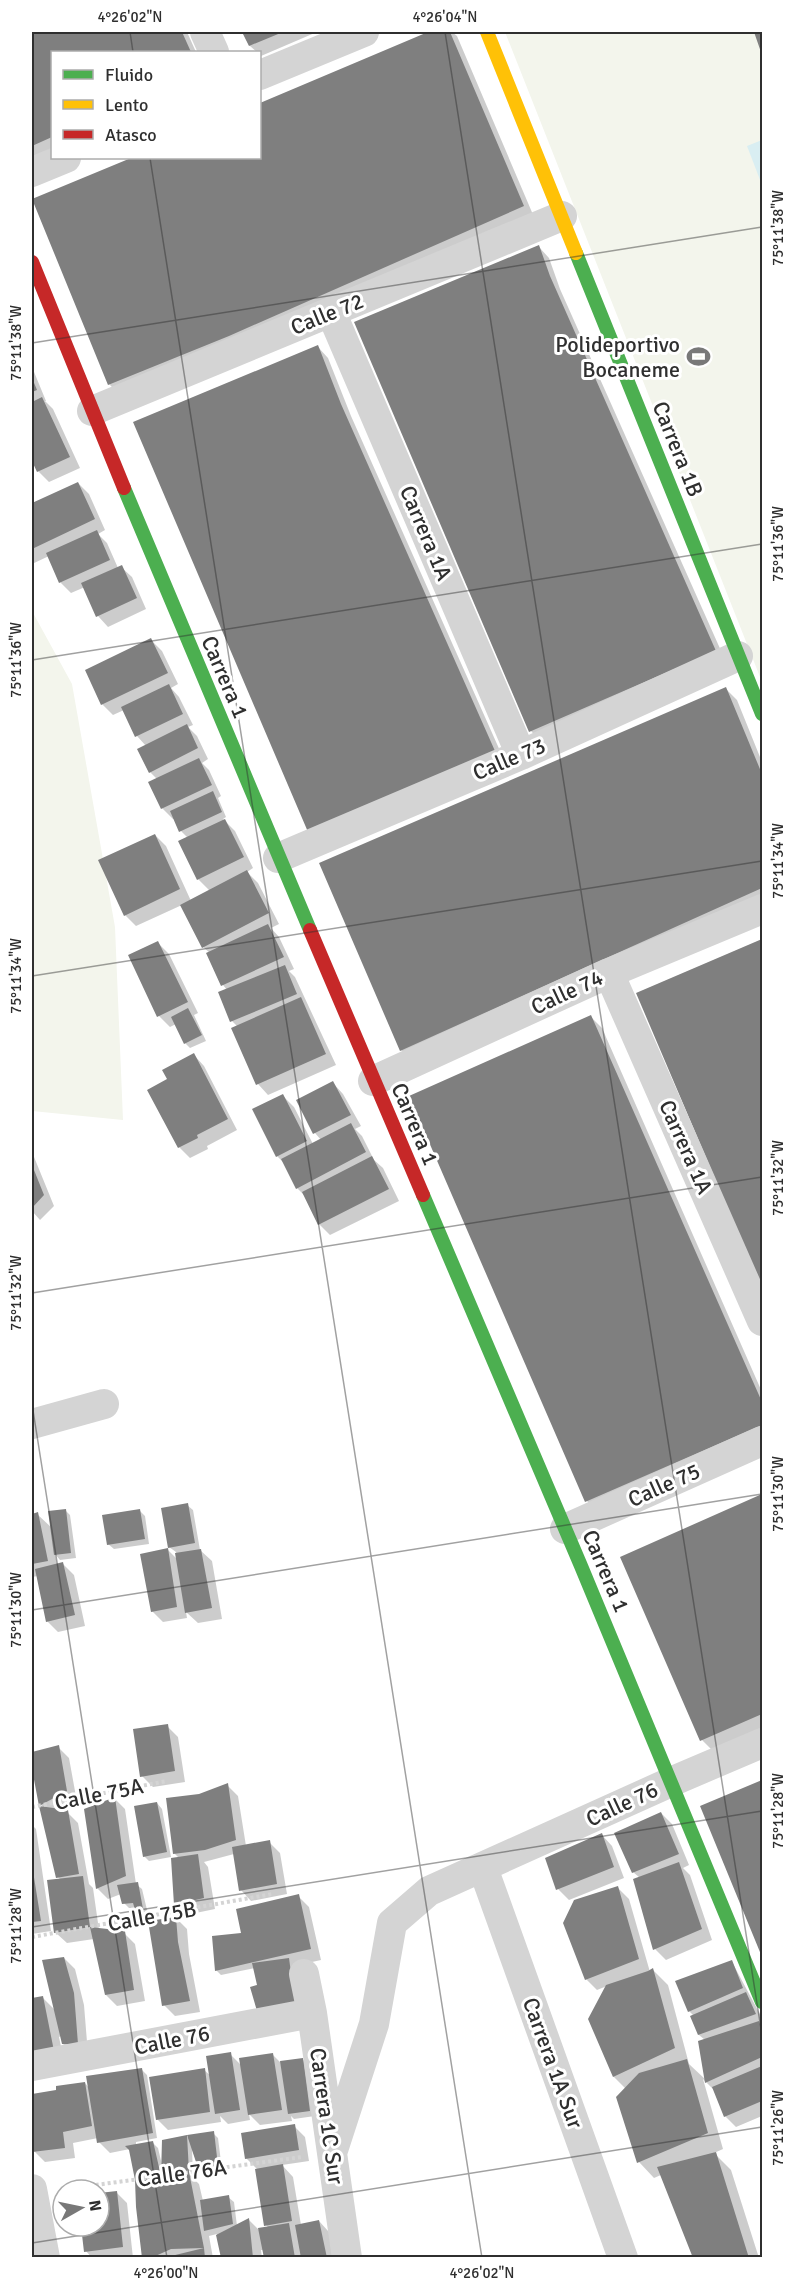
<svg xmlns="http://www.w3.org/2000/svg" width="794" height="2289" font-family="Signika,sans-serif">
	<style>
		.green { fill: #f3f5ec }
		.water { fill: #d9eef2 }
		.shadow { fill: #0003 }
		.building { fill: #7f7f7f }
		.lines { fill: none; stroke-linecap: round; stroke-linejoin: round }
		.path { stroke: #d4d4d4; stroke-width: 4; stroke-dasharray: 3 3; stroke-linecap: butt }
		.street { stroke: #d4d4d4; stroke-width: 30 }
		.fast { stroke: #4caf50; stroke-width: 14 }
		.slow { stroke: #ffc107; stroke-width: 14 }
		.jam { stroke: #c62828; stroke-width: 14 }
		.ticks { fill: none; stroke: #2f2f2f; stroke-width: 1.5; stroke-opacity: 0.45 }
		.labels { text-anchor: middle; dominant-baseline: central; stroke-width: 6; stroke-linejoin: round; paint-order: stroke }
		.street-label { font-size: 22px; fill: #2f2f2f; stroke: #fff }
		.poi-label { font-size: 22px; fill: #2f2f2f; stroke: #fff; text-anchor: end }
		.neatline { fill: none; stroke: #2f2f2f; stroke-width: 2 }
		.ticks-label { font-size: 15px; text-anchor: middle; fill: #2f2f2f }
	</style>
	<rect width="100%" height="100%" fill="#fff"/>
	<!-- green -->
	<path class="green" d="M505 32H762V682Z
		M32 611 72 684 115 927 123 1120 32 1111Z"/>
	<!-- water -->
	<path class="water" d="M762 140V185L747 146Z"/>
	<!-- shadow -->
	<path class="shadow" d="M32 32H187L196 52H52V152L32 161Z
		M244 32H317L261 56 260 52H257L250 46Z
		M432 32H452L457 36 534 217 120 395 109 384 34 200 133 158H260V104Z
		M539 247 549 258 560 289 726 662 541 742 531 731 356 323Z
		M318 347 328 358 351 416 505 762 320 842Z
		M32 367 46 401H45L53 409 80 468 49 482 38 471 32 458Z
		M78 483 89 494 105 530 98 534 107 543 118 568 121 567 132 577 146 609 108 627 98 616 85 587 71 593 60 582 49 556 32 564V505Z
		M151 640 162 651 178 684 171 688 179 697 193 725 188 727 197 736 208 759 202 763 209 770 221 796 218 798 226 817 223 819 235 831 253 868 247 872 258 883 279 924 271 928 279 937 294 969 289 971 295 977 336 1065 268 1095 258 1084 238 1027 232 1021 227 990 223 985 208 954 210 953 203 947 182 905 136 926 125 915 155 835 166 846 191 901 210 891 198 879 188 838 181 831 175 819H173L162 808 150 782 157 779 150 772 146 746 137 736 124 710 113 715 102 704Z
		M726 689 737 700 762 762V904L412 1061 401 1050Z
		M762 941V1286L638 994Z
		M158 943 169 954 198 1013 194 1015 206 1041 190 1048 185 1043 176 1024 170 1027 159 1016Z
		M591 1017 602 1028 762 1392V1440L597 1512 587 1501Z
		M194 1055 204 1066 237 1130 207 1146 208 1149 190 1158 179 1147 169 1080Z
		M333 1083 343 1094 361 1126 355 1129 362 1136 374 1160 383 1168 399 1201 330 1235 319 1224 305 1196 297 1188 284 1163 277 1156 283 1096 294 1107 313 1144 321 1140 315 1133 298 1100Z
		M32 1152 54 1206 40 1220 32 1211Z
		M762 1496V1729L713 1751 702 1740 622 1558Z
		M187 1505 193 1510 200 1550 212 1561 222 1619 198 1623 186 1612 187 1618 163 1622 152 1611 167 1549 178 1560 176 1552 169 1547Z
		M65 1510 70 1515 76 1558 60 1560 55 1554 57 1565 63 1564 74 1575 85 1626 58 1632 47 1621 38 1576 32 1577V1515L37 1514 52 1528Z
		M139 1510 145 1516 149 1544 114 1549 108 1544Z
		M167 1726 178 1737 185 1782 153 1787 142 1776Z
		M58 1747 69 1758 77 1802 61 1811 67 1812 78 1823 89 1884 93 1888 99 1930 124 1933 135 1944 145 2001 117 2006 106 1995 94 1939 67 1943 56 1933 61 1880 58 1877 43 1807 41 1805 32 1753Z
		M762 1782V1952L702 1807Z
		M227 1785 238 1796 246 1846 269 1842 280 1853 287 1894 251 1901 241 1890 234 1854 204 1862 208 1867 215 1909 186 1915 175 1904 179 1858 174 1853 199 1795Z
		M114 1798 125 1809 136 1884 142 1889 148 1914 142 1917 136 1908H129L124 1903 121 1894 108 1899 97 1888Z
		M157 1803 162 1809 171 1857 149 1861 144 1856Z
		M661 1813 672 1824 689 1865 683 1868 690 1875 712 1940 666 1960 655 1949 640 1878 633 1872Z
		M32 1825 36 1829 51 1931 32 1934Z
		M602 1835 612 1846 624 1878 569 1900 558 1889Z
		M618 1888 629 1899 650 1972 653 1970 668 1985 689 2064 706 2080 705 2040 699 2035 692 2017 694 2016 689 2011 732 1962 762 2018V2116L736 2127 725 2116 715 2091 703 2079 723 2149 714 2153 731 2170 759 2258H694L661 2175 654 2178 639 2162 626 2089 614 2077 590 2019 607 1986 597 1990 586 1979Z
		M298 1896 309 1907 321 1960 294 1966 299 2008 259 1987 255 1968 221 1975 216 1970 240 1935Z
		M176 1918 187 1929 189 1954 200 2012 175 2016 164 2005Z
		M64 1958 75 1969 84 2005 88 2054 74 2055 63 2044 61 2036 59 2037 65 2066 32 2071V1999L42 1997 55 2010Z
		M230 2054 242 2066 273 2055 280 2062 302 2059 308 2064 315 2116 294 2119 291 2116 292 2121 260 2125 249 2114 250 2120 228 2124 220 2116 221 2122 168 2130 157 2119 204 2070 211 2076Z
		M142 2070 147 2075 157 2138 136 2142V2145L153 2143 158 2148 162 2165 164 2141 213 2133 218 2138 222 2170 205 2173 199 2167 192 2149 193 2174 185 2166 188 2173 199 2184 203 2201 228 2197 234 2202 237 2226 249 2220 259 2230 269 2228 266 2225 257 2169 246 2158 294 2126 305 2137 309 2161 282 2165 293 2177 301 2225 319 2221 329 2232 335 2258H265L264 2250H261L262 2258H222L217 2234 209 2236 213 2258H143L137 2180 130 2149 110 2153 99 2142 98 2138 73 2143 75 2158 45 2162 34 2151 32 2095 58 2091 85 2083 90 2089Z
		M116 2192 127 2203 133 2258H92L86 2251 83 2226H99V2194Z"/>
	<!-- building -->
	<path class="building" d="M32 32H182L191 52H52V137L32 146Z
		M242 32H283L249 46Z
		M428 32H450L524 206 229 336 108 385 32 199 131 158H260V103Z
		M754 32H762V55Z
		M539 245 550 276 716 651 529 732 354 322Z
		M318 345 341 404 495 751 308 832 133 422Z
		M32 378 37 390 32 392Z
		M42 397 70 457 37 472 32 461V402Z
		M78 482 95 519 32 549V503Z
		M97 530 110 560 59 583 46 553Z
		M122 565 137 598 96 617 81 583Z
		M151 638 168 673 101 705 85 670Z
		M169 684 183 714 135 737 121 707Z
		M726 687 762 774V888L400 1051 319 863Z
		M187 724 198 748 149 773 137 749Z
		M199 758 212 785 161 809 148 782Z
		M213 791 222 812 179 832 170 811Z
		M225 819 244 857 197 880 178 841Z
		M155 834 180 889 124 916 98 860Z
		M247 870 269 913 202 948 180 905Z
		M268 924 284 957 221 986 206 953Z
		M762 939V1289L636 993Z
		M158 941 188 1002 157 1017 128 955Z
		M285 965 297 994 230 1022 218 992Z
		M301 997 326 1054 256 1085 231 1028Z
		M188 1008 202 1035 184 1044 171 1017Z
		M591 1015 762 1402V1425L585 1502 409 1096Z
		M194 1053 228 1119 197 1135 198 1138 178 1148 147 1090 167 1079 162 1070Z
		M333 1081 351 1115 313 1134 296 1100Z
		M283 1094 307 1141 276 1157 252 1109Z
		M351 1123 366 1152 296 1189 281 1159Z
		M372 1156 389 1189 318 1225 302 1192Z
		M32 1165 44 1195 32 1208Z
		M762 1494V1714L700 1741 620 1557Z
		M188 1503 195 1543 168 1548 161 1508Z
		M66 1509 71 1553 54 1555 48 1511Z
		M140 1509 145 1539 107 1545 102 1515Z
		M38 1512 48 1561 32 1564V1514Z
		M168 1548 177 1607 151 1612 140 1554Z
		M201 1549 212 1608 185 1613 175 1553Z
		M63 1562 75 1615 46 1622 35 1569Z
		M168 1724 175 1771 140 1777 133 1729Z
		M59 1745 67 1791 39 1806 68 1810 79 1874 56 1878 39 1806 32 1769V1752Z
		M762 1780V1957L700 1806Z
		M228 1783 236 1840 205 1850 173 1854 166 1798 199 1794Z
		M115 1797 126 1876 96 1889 84 1809Z
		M157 1802 167 1852 143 1857 134 1806Z
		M661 1812 679 1854 632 1873 614 1833Z
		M602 1833 614 1867 556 1890 545 1858Z
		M270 1840 277 1884 239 1891 232 1847Z
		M198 1854 204 1898 174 1905 171 1858Z
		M679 1862 702 1929 653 1950 633 1879Z
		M32 1865 41 1921 32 1922Z
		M83 1876 90 1927 54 1933 47 1880Z
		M138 1882 143 1909 136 1913 133 1903 122 1904 117 1885Z
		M618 1886 639 1959 585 1980 563 1923 574 1900Z
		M299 1894 311 1949 215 1971 212 1936 241 1933 236 1909Z
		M176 1917 178 1942 190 2001 162 2006 148 1921Z
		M90 1927 125 1931 134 1990 105 1995Z
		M64 1957 74 1993 78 2044H62L42 1960Z
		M289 1958 295 2003 257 2011 250 1987 257 1985 252 1963Z
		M732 1960 743 1988 688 2012 675 1981Z
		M653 1968 675 2048 613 2077 588 2019 606 1985 648 1971Z
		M746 1992 756 2014 698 2035 690 2016Z
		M43 1996 55 2056 32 2060V1998Z
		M759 2021 762 2030V2057L705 2083 698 2041Z
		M231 2052 240 2110 215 2114 206 2056Z
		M273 2053 282 2110 248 2115 239 2058Z
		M303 2058 310 2111 288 2114 280 2061Z
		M687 2059 708 2133 637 2163 616 2097 639 2073Z
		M762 2066V2101L724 2117 712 2087Z
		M142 2068 153 2133 97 2143 86 2076Z
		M205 2068 210 2112 156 2120 149 2077Z
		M85 2082 92 2126 63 2132 65 2148 32 2152V2094L56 2090V2086Z
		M295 2124 299 2150 245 2159 241 2133Z
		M214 2131 218 2166 198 2168 187 2135 189 2172 204 2248 171 2249 151 2258H142L136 2207 135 2180 129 2150 125 2146 153 2141 161 2176 162 2140 187 2135Z
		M716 2152 749 2258H693L657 2167Z
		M283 2164 292 2221 264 2226 255 2169Z
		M117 2191 123 2247 84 2252 81 2226H99V2193Z
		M229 2195 233 2224 204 2231 200 2200Z
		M249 2218 253 2258H221L216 2235Z
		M319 2220 327 2258H301L295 2225Z
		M289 2223 295 2258H264L258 2228Z
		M204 2248 205 2258H167V2257Z"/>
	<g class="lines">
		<!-- path -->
		<path class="path" d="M32 1807 167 1781
			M32 1937 272 1894
			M66 2189 302 2157"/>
		<!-- street -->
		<path class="street" d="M205 32 214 52
			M260 75 364 32
			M32 172 66 158
			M331 312 521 755
			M92 411 562 216
			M278 858 521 755 738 656
			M609 973 762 1321
			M373 1081 609 973 762 909
			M32 1424 104 1404
			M565 1529 762 1441
			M483 1868 623 2258
			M304 1974 312 2013 347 2258
			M32 2066 312 2013
			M332 2153 374 2024 392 1923 429 1891 673 1781 762 1743
			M32 2189 45 2258"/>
		<!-- fast -->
		<path class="fast" d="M576 253 762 714
			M124 488 310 930
			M423 1195 581 1566 762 2002"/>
		<!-- slow -->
		<path class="slow" d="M487 32 576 253"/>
		<!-- jam -->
		<path class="jam" d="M32 262 124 488
			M310 930 423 1195"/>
	</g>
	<!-- ticks -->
	<path class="ticks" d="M130 32 133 52M445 32 762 2035M761 32 762 42M150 158 482 2258M32 343 762 227M32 660 762 544M32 976 762 861M32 1293 762 1177M32 1404 167 2258M32 1610 762 1494M32 1927 762 1811M32 2243 762 2127"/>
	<!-- icons -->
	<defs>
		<symbol id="stadium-bare" viewBox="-9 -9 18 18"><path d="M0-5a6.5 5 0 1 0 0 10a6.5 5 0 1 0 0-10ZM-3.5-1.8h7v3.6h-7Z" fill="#787878" stroke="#fff" stroke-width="2.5" paint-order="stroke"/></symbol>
	</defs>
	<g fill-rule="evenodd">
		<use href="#stadium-bare" x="682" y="340" width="33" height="33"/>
	</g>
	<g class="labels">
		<!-- street labels -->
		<g class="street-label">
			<text transform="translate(327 314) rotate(-22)">Calle 72</text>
			<text transform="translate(678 449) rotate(68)">Carrera 1B</text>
			<text transform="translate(426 533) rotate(67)">Carrera 1A</text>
			<text transform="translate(225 677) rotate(67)">Carrera 1</text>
			<text transform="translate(509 759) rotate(-23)">Calle 73</text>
			<text transform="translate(567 992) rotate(-25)">Calle 74</text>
			<text transform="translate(415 1124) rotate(67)">Carrera 1</text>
			<text transform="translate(686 1147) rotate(66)">Carrera 1A</text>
			<text transform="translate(664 1485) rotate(-24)">Calle 75</text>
			<text transform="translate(606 1571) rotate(67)">Carrera 1</text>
			<text transform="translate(99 1794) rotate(-11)">Calle 75A</text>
			<text transform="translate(622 1804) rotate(-25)">Calle 76</text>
			<text transform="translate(152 1916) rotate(-10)">Calle 75B</text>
			<text transform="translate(172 2040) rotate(-11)">Calle 76</text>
			<text transform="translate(553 2063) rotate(70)">Carrera 1A Sur</text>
			<text transform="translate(327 2116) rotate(82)">Carrera 1C Sur</text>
			<text transform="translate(182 2173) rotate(-8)">Calle 76A</text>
		</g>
		<!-- poi labels -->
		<g class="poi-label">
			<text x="680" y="344">Polideportivo<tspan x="680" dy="25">Bocaneme</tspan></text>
		</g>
	</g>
	<!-- border -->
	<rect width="794" height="2289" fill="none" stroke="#ffffff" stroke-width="66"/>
	<!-- legend -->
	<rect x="51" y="51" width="210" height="108" fill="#ffffff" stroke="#acacac" stroke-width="1.5"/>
	<rect x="63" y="70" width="30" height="9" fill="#4caf50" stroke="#acacac" stroke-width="1.5"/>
	<text x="105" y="81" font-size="18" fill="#2f2f2f">Fluido</text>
	<rect x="63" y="100" width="30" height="9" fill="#ffc107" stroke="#acacac" stroke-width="1.5"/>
	<text x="105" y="111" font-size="18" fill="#2f2f2f">Lento</text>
	<rect x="63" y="130" width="30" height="9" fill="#c62828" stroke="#acacac" stroke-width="1.5"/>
	<text x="105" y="141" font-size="18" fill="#2f2f2f">Atasco</text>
	<!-- north arrow -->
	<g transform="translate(81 2208) rotate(81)"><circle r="28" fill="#ffffff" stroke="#acacac" stroke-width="1.5"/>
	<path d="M0-4.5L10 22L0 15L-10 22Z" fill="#787878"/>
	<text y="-9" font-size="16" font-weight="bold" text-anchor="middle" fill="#2f2f2f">N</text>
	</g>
	<rect x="33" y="33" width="728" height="2223" class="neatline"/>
	<g class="ticks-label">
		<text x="130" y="22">4°26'02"N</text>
		<text x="445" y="22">4°26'04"N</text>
		<text transform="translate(778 228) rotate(-90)" y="5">75°11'38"W</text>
		<text transform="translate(16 343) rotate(-90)" y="5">75°11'38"W</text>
		<text transform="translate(778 544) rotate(-90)" y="5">75°11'36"W</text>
		<text transform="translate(16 660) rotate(-90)" y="5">75°11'36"W</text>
		<text transform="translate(778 861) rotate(-90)" y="5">75°11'34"W</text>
		<text transform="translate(16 976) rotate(-90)" y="5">75°11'34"W</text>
		<text transform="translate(778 1178) rotate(-90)" y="5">75°11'32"W</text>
		<text transform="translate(16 1293) rotate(-90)" y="5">75°11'32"W</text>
		<text transform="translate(778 1494) rotate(-90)" y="5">75°11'30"W</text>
		<text transform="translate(16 1610) rotate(-90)" y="5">75°11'30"W</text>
		<text transform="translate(778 1811) rotate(-90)" y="5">75°11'28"W</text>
		<text transform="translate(16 1926) rotate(-90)" y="5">75°11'28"W</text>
		<text transform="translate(778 2128) rotate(-90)" y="5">75°11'26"W</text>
		<text x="166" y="2278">4°26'00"N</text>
		<text x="482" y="2278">4°26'02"N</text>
	</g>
</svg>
